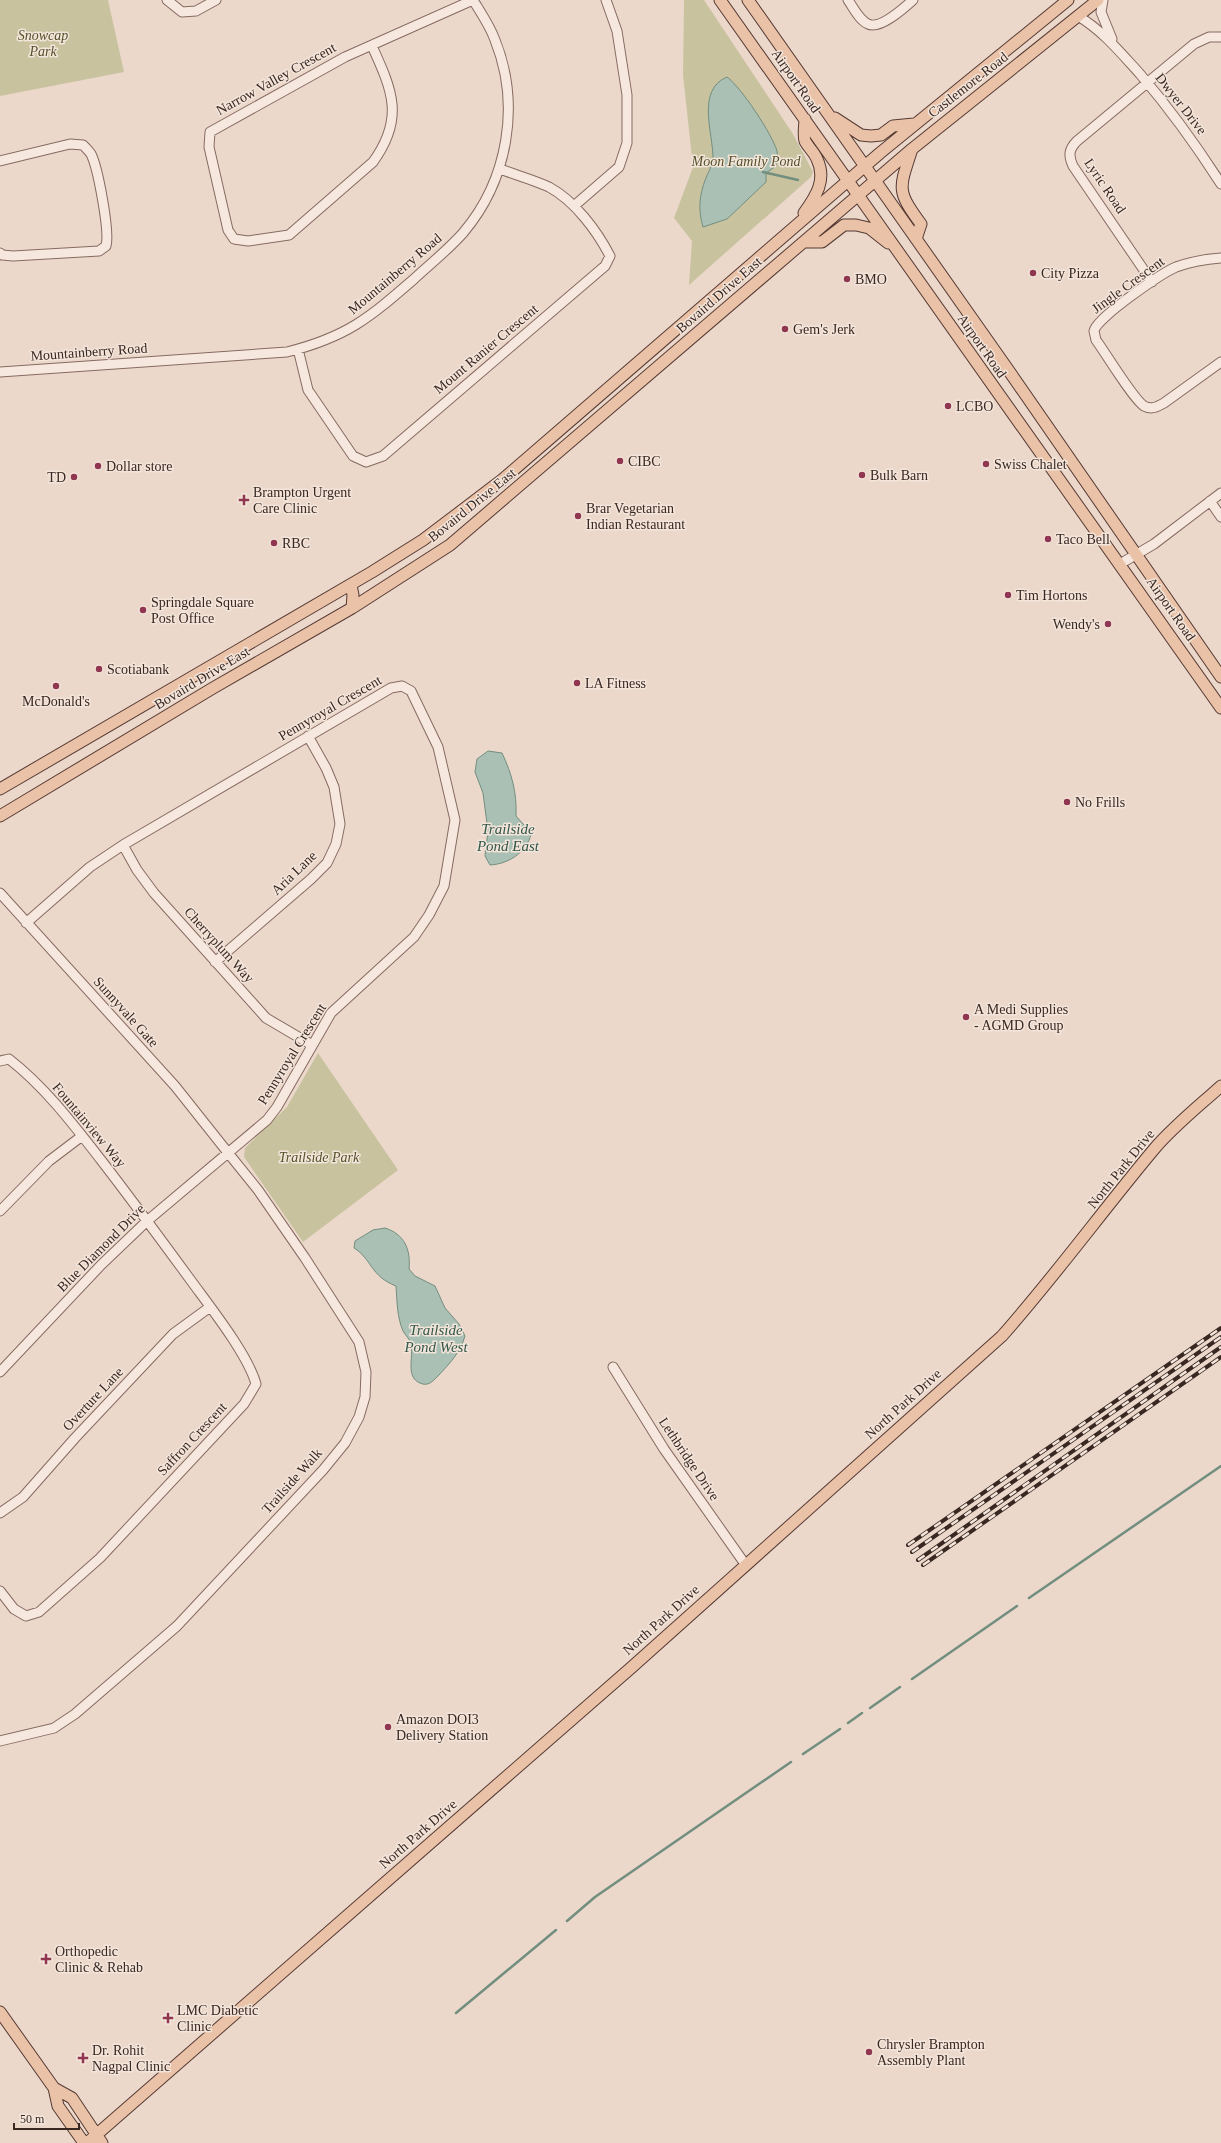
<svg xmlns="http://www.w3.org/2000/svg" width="1221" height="2143" font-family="'Times New Roman',serif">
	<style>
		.green { fill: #c9c29f }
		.water { fill: #abc0b4; stroke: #728e7f }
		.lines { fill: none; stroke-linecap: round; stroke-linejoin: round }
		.stream { stroke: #728e7f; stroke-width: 2.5 }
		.minor-casing { stroke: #876a61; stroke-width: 11 }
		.major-casing { stroke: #553a34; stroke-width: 13 }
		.minor { stroke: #f6e8de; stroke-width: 9 }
		.major { stroke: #eac2a7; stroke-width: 11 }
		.rail-casing { stroke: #392722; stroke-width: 4 }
		.rail { stroke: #f3e5da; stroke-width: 2.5; stroke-dasharray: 8; stroke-linecap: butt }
		.poi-dot { fill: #903651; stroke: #f3e5da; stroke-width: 1.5 }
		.labels { text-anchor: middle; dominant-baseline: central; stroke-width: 3; stroke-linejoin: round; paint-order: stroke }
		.park-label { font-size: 14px; font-style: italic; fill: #53522b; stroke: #f3e5da }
		.street-label { font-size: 14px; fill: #392722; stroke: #f3e5da }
		.poi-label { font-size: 14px; fill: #392722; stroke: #f3e5da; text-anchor: start }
		.water-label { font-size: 15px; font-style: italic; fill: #33574a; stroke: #f3e5da }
	</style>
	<rect width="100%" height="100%" fill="#ebd8cb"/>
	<!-- green -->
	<path class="green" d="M0 0H108L124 72 0 96Z
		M684 0H704L793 134 813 172 811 177 689 285 692 241 674 218 693 167 683 75Z
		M318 1053 398 1170 303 1242 244 1157 245 1148 287 1107Z"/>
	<!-- water -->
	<path class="water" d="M727 77C741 87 772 134 777 151 778 155 776 162 776 166L766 173V182L727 219 703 227C698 210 699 195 706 178 708 172 713 165 713 158 713 133 696 90 727 77Z
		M488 751 502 753C512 774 517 793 516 816L523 824 532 829C530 850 510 864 490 865L485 856 488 831 483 793 475 772 477 759Z
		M385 1228C404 1234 411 1249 409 1269L415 1276 435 1286 445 1308 459 1324 465 1336C460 1353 450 1363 438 1376 433 1381 428 1387 420 1383 405 1377 414 1356 411 1344 410 1339 405 1335 403 1331 397 1317 397 1301 396 1286 370 1276 372 1259 354 1248L355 1241 373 1230Z"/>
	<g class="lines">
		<!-- stream -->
		<path class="stream" d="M763 172 798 180
			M1029 1598 1221 1466
			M912 1679 1017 1606
			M870 1708 900 1687
			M848 1723 862 1713
			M803 1754 840 1729
			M567 1921 595 1897 791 1762
			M456 2013 556 1930"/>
		<defs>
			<path id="minor" d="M167 0 182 12 196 11 216 0
				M848 0C853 7 859 20 868 24 880 30 904 8 913 0
				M1103 0 1101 12 1112 39
				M1078 16C1103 31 1120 52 1140 74 1170 109 1196 145 1221 184
				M372 46C392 90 405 118 373 162L289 235 248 241 234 239 228 230 209 147 210 132 345 57 473 0
				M0 161 70 144 83 145C85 147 89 151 91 154 98 168 110 232 106 246L99 251 13 256 2 255 0 253
				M574 206 619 167 627 143V95L617 31 606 0
				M1221 258C1206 259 1190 262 1176 267 1162 273 1096 318 1094 331L1096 340C1105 352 1133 399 1144 406 1151 410 1157 407 1164 403L1221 362
				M1152 282 1073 166C1068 155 1069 149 1077 141L1194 44 1209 37H1221
				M298 349 308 390 353 456 366 462 383 456 605 266 610 256C597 231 575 201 549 187 534 180 516 175 500 169
				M0 372 287 352C347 337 369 318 414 279 430 264 448 250 463 233 508 180 521 105 495 40 490 26 481 13 473 0
				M1210 501 1221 517
				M1120 564 1154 544 1221 493
				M123 845 137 870 154 893 266 1018 312 1045
				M0 893 175 1086 233 1159 258 1190 305 1258 359 1342 366 1372 365 1397 359 1417 345 1443 323 1470 177 1626 75 1714 54 1728 0 1741
				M215 962 311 879 327 863 336 844 340 824 334 787 326 768 308 736
				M0 1061 9 1059C45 1087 73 1124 101 1160 132 1200 162 1241 192 1282 211 1308 248 1355 256 1384L244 1404 100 1558 39 1612 26 1616 14 1609 0 1591
				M0 1211 49 1161 82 1136
				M613 1367 664 1449 745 1564
				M0 1372 101 1265 147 1221 267 1120 277 1107 331 1013 414 937 429 915 444 886 455 820 438 747 411 691 402 686 391 688 123 845 90 867 26 923
				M0 1513 23 1497 75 1438 173 1334 210 1307"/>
			<path id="major" d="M720 0 1221 708
				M748 0 1009 371 1221 677
				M835 118 861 135 871 136 881 135 893 126 914 124
				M912 149C899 189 896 190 921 224L916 239
				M804 213C816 196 827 180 817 159 814 152 808 147 805 141 803 135 805 125 805 119
				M804 242H822L844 225H856L869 228 888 243
				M351 585 353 595 352 608
				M0 789 372 572 423 540 502 480 880 153 1068 0
				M0 816 213 688 352 608 450 545 912 149 1098 0
				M0 2012 54 2088 58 2106 84 2143
				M54 2088 72 2098 102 2143
				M87 2143 632 1667 1002 1336C1056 1275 1103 1210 1155 1148 1175 1125 1199 1106 1221 1086"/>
		</defs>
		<!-- minor casing -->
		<use href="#minor" class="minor-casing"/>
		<!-- major casing -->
		<use href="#major" class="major-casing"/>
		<!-- minor -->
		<use href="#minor" class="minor"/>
		<!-- major -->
		<use href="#major" class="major"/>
		<defs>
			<path id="rail" d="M908 1545 1221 1328
				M912 1552 1221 1337
				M918 1560 1221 1347
				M923 1565 1221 1357"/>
		</defs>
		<!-- rail casing -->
		<use href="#rail" class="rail-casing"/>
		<!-- rail -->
		<use href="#rail" class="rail"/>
	</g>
	<!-- markers -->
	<g class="poi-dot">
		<circle cx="1033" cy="273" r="4"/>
		<circle cx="847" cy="279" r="4"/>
		<circle cx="785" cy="329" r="4"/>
		<circle cx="948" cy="406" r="4"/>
		<circle cx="620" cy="461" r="4"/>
		<circle cx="986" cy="464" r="4"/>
		<circle cx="98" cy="466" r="4"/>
		<circle cx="862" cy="475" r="4"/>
		<circle cx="74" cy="477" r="4"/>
		<path d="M242 494h4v4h4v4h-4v4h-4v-4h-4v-4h4z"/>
		<circle cx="578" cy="516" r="4"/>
		<circle cx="1048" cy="539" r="4"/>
		<circle cx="274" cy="543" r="4"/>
		<circle cx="1008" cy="595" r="4"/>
		<circle cx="143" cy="610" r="4"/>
		<circle cx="1108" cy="624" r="4"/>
		<circle cx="99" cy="669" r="4"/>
		<circle cx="577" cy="683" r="4"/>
		<circle cx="56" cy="686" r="4"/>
		<circle cx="1067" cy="802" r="4"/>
		<circle cx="966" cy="1017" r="4"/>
		<circle cx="388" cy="1727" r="4"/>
		<path d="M44 1953h4v4h4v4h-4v4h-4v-4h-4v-4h4z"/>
		<path d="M166 2012h4v4h4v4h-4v4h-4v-4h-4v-4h4z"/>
		<circle cx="869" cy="2052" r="4"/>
		<path d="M81 2052h4v4h4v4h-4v4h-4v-4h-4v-4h4z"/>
	</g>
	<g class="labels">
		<!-- park labels -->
		<g class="park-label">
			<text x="43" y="35">Snowcap<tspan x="43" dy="16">Park</tspan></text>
			<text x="746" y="161">Moon Family Pond</text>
			<text x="319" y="1157">Trailside Park</text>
		</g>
		<!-- street labels -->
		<g class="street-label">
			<text transform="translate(276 79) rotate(-29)">Narrow Valley Crescent</text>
			<text transform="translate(796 81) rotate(55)">Airport Road</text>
			<text transform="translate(968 85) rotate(-38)">Castlemore Road</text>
			<text transform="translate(1181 104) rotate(52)">Dwyer Drive</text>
			<text transform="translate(1105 186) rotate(56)">Lyric Road</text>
			<text transform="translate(395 274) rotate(-40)">Mountainberry Road</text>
			<text transform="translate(1128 285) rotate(-36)">Jingle Crescent</text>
			<text transform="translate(719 295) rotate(-41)">Bovaird Drive East</text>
			<text transform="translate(982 346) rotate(55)">Airport Road</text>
			<text transform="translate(486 349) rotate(-40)">Mount Ranier Crescent</text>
			<text transform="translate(89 352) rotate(-4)">Mountainberry Road</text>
			<text transform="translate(472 505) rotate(-39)">Bovaird Drive East</text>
			<text transform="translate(1171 609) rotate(55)">Airport Road</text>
			<text transform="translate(202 678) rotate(-31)">Bovaird Drive East</text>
			<text transform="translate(330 708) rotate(-30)">Pennyroyal Crescent</text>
			<text transform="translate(294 873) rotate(-44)">Aria Lane</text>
			<text transform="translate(219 945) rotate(48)">Cherryplum Way</text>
			<text transform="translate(126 1012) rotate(48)">Sunnyvale Gate</text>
			<text transform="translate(292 1054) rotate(-58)">Pennyroyal Crescent</text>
			<text transform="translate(89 1125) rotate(50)">Fountainview Way</text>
			<text transform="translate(1121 1169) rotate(-51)">North Park Drive</text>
			<text transform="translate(101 1248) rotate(-45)">Blue Diamond Drive</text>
			<text transform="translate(93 1399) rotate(-47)">Overture Lane</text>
			<text transform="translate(903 1404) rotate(-42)">North Park Drive</text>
			<text transform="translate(192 1439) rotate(-47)">Saffron Crescent</text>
			<text transform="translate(689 1459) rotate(56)">Lethbridge Drive</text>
			<text transform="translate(292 1481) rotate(-48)">Trailside Walk</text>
			<text transform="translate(661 1620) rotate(-42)">North Park Drive</text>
			<text transform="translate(418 1834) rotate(-41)">North Park Drive</text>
		</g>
		<!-- poi labels -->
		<g class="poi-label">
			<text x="1041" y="273">City Pizza</text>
			<text x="855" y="279">BMO</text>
			<text x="793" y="329">Gem's Jerk</text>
			<text x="956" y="406">LCBO</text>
			<text x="628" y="461">CIBC</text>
			<text x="994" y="464">Swiss Chalet</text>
			<text x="106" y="466">Dollar store</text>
			<text x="870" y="475">Bulk Barn</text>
			<text x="66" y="477" text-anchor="end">TD</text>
			<text x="253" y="492">Brampton Urgent<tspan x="253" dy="16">Care Clinic</tspan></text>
			<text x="586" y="508">Brar Vegetarian<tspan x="586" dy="16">Indian Restaurant</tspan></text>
			<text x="1056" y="539">Taco Bell</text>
			<text x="282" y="543">RBC</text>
			<text x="1016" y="595">Tim Hortons</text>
			<text x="151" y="602">Springdale Square<tspan x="151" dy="16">Post Office</tspan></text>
			<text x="1100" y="624" text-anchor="end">Wendy's</text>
			<text x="107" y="669">Scotiabank</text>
			<text x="585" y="683">LA Fitness</text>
			<text x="56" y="701" text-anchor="middle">McDonald's</text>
			<text x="1075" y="802">No Frills</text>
			<text x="974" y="1009">A Medi Supplies<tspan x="974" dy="16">- AGMD Group</tspan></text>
			<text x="396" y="1719">Amazon DOI3<tspan x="396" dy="16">Delivery Station</tspan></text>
			<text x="55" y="1951">Orthopedic<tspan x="55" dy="16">Clinic &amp; Rehab</tspan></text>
			<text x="177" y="2010">LMC Diabetic<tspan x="177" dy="16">Clinic</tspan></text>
			<text x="877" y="2044">Chrysler Brampton<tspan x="877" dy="16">Assembly Plant</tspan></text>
			<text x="92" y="2050">Dr. Rohit<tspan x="92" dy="16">Nagpal Clinic</tspan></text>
		</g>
		<!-- water labels -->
		<g class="water-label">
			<text x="508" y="829">Trailside<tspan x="508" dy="17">Pond East</tspan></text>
			<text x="436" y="1330">Trailside<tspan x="436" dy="17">Pond West</tspan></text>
		</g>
	</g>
	<!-- scale -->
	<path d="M14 2123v6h65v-6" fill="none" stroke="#392722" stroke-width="2"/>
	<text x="20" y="2123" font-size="12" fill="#392722" stroke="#f3e5da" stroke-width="3" paint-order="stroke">50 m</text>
</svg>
